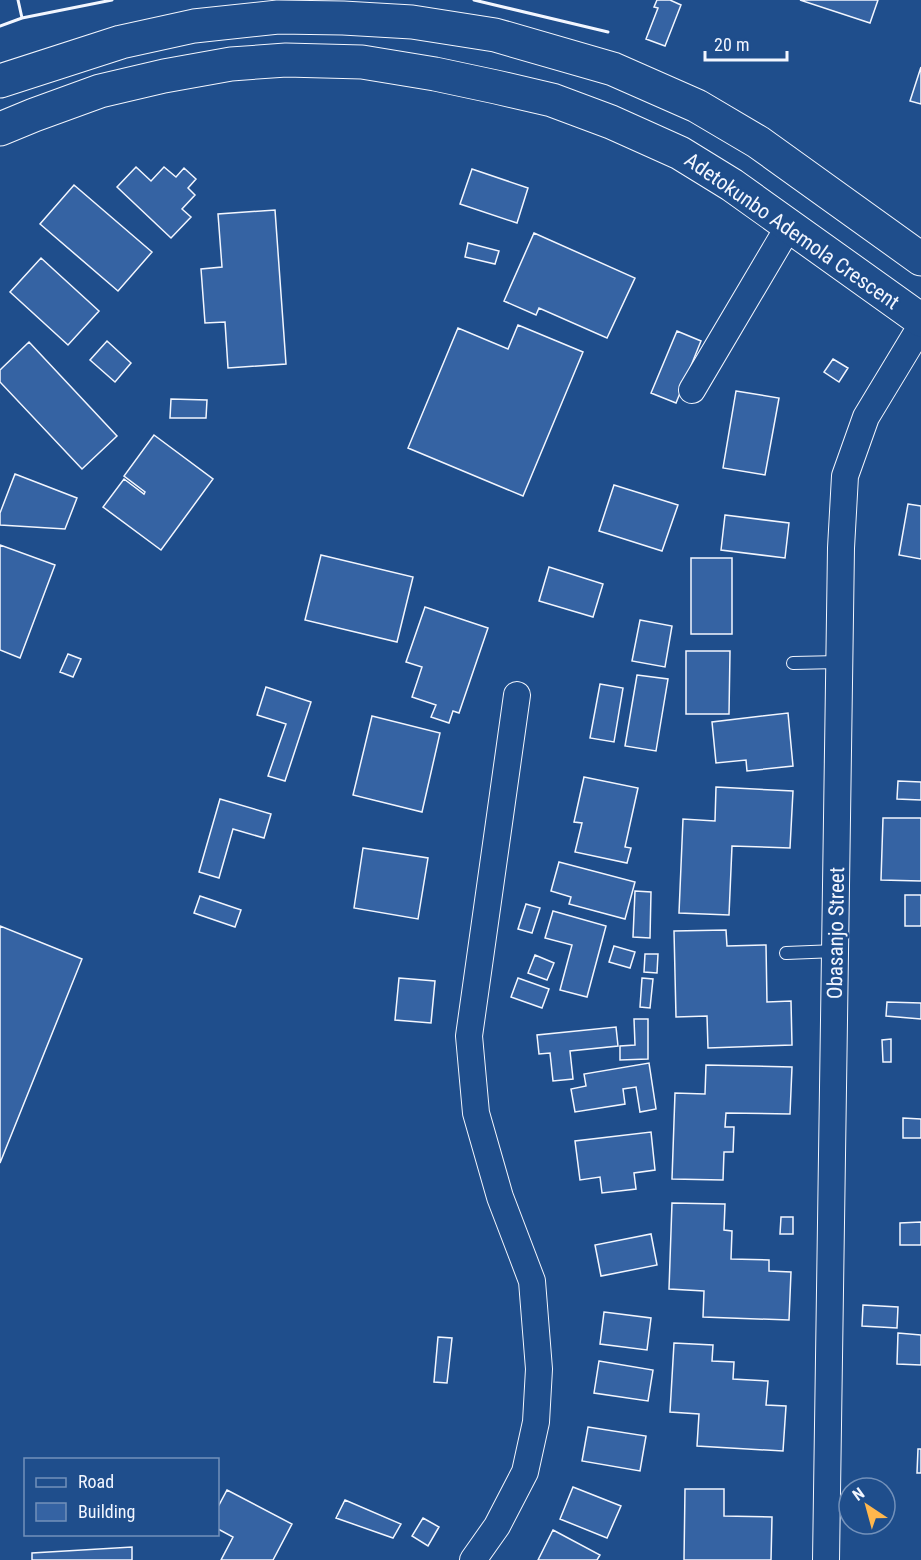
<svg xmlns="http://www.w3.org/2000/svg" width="921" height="1560" font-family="'Roboto Condensed',sans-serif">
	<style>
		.building { fill: #3563a3; stroke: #f2f6ff; stroke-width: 1.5 }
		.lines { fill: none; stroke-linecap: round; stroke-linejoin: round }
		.lane-casing { stroke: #f2f6ff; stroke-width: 14 }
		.street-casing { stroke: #f2f6ff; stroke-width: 28 }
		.secondary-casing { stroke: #f2f6ff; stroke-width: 35 }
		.lane { stroke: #1f4e8c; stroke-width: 12 }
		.street { stroke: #1f4e8c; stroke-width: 26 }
		.secondary { stroke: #1f4e8c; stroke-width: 33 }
		.wall { stroke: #f2f6ff; stroke-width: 3 }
		.labels { text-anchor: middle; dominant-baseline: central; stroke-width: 4.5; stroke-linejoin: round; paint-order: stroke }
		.street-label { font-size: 21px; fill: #f2f6ff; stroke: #1f4e8c }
	</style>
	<rect width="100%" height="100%" fill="#1f4e8c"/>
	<!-- building -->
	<path class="building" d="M657 0H670L681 5 665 46 646 39 658 8 654 7Z
		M800 0H878L870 23Z
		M921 67V104L910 101Z
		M136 167 151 181 164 167 176 177 184 168 196 179 188 188 195 195 182 209 191 217 171 238 117 187Z
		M472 169 528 188 517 223 460 204Z
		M74 185 152 252 118 291 40 224Z
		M275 210 286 364 228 368 225 322 205 323 201 269 222 267 218 214Z
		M534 233 635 278 607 338 539 308 536 315 504 301Z
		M468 243 499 251 495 264 465 257Z
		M41 258 99 311 68 345 10 292Z
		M518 325 583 352 523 496 408 448 458 328 508 349Z
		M677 331 701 341 676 403 651 393Z
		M107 341 131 363 115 382 90 360Z
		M29 342 117 436 82 469 0 382V370Z
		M833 359 848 368 839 382 824 372Z
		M736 391 779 398 765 475 723 468Z
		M171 399 207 400 206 418H170Z
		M154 435 213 479 161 550 103 507 124 479 144 494 145 492 124 476Z
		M15 474 77 498 65 529 0 525V513Z
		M614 485 678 505 662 551 599 531Z
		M908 504 921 506V559L899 555Z
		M725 515 789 523 785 558 721 550Z
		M0 545 55 565 20 658 0 650Z
		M321 555 413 577 397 642 305 620Z
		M691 558H732V634H691Z
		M549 567 603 584 593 617 539 601Z
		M425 607 488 628 459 713 453 711 449 723 431 717 436 705 412 697 422 667 406 662Z
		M640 620 672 626 665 667 632 661Z
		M686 651H730L729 714H686Z
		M68 654 81 659 73 677 60 672Z
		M637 675 668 679 656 751 625 746Z
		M600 684 623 688 614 742 590 738Z
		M266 687 311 702 285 781 268 776 286 724 257 715Z
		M788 713 793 766 747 771 746 760 716 763 712 722Z
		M372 716 440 733 422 812 353 795Z
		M584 777 638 788 625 847 631 848 627 863 575 852 582 823 574 822Z
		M898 781 921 782V800L897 799Z
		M716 787 793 791 790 848 732 846 729 915 679 913 683 819 715 821Z
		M220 799 271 814 264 838 233 829 219 878 199 872Z
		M883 818H921V881L881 880Z
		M363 848 428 858 418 919 354 908Z
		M559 862 635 882 625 919 569 904 571 897 551 891Z
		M635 891 651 892 650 938 633 937Z
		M905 895H921V926H905Z
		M200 896 241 910 235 927 194 913Z
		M526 904 540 908 532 933 518 929Z
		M553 911 606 926 587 997 560 990 572 945 545 938Z
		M0 926 82 959 0 1163Z
		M726 930 727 946 766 945 767 1002 791 1001 792 1045 708 1048 707 1016 676 1017 674 931Z
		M614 946 635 952 630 968 609 962Z
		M645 954H658L657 973 644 972Z
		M535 955 554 963 547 980 528 973Z
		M399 978 435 981 431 1023 395 1020Z
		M518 978 549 989 542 1008 511 997Z
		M642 978 653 979 650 1008 640 1007Z
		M887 1002 921 1003V1019L886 1016Z
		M634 1019H648V1059L620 1060V1046L635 1045Z
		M616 1027 618 1046 570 1051 573 1079 553 1081 550 1053 539 1054 537 1035Z
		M891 1039V1062H883L882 1040Z
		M649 1063 656 1109 640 1112 636 1087 623 1089 625 1104 575 1112 571 1089 586 1086 584 1074Z
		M706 1065 792 1067 790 1114 726 1113 725 1127H734L733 1152H724L723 1180 672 1179 675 1093 705 1094Z
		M903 1118 921 1119V1138H903Z
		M651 1132 655 1170 634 1173 636 1189 602 1193 600 1177 580 1180 575 1141Z
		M672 1203 725 1204 724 1230 732 1231 731 1259 769 1260V1271L791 1272 789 1320 703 1317 704 1291 669 1289Z
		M781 1217H793V1234H780Z
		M921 1222V1245H900V1223Z
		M651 1234 657 1265 601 1276 595 1245Z
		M863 1305 898 1307 897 1328 862 1326Z
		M604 1312 651 1318 647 1350 600 1344Z
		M898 1333 921 1335V1365L897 1364Z
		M438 1337 452 1338 447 1383 434 1382Z
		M674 1343 713 1345 712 1361 734 1362 733 1379 768 1381 766 1405 786 1406 783 1451 697 1446 699 1414 670 1412Z
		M599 1361 653 1370 648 1401 594 1393Z
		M588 1427 646 1436 640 1471 582 1461Z
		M918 1449H921V1473H917Z
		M573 1487 621 1506 607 1538 560 1519Z
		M685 1489H724V1516L772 1517 771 1560H684Z
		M227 1490 292 1524 273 1560H221L233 1537 218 1529V1507Z
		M345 1500 401 1524 393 1538 336 1518Z
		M423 1518 439 1527 428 1546 412 1536Z
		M553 1530 600 1555 597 1560H538Z
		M132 1547V1560H32V1553Z"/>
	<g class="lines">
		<defs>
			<path id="lane" d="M793 663 839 662
				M786 953 836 951"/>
			<path id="street" d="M692 390 789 226
				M473 1560 497 1526 525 1472 536 1422 539 1369 532 1281 500 1197 476 1113 469 1036 517 695
				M826 1560 841 548 845 476 866 417 921 326"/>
			<path id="secondary" d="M0 81 121 42 194 26 278 17 343 18 412 22 495 35 613 69 697 106 758 142 921 259
				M0 129 34 115 100 91 164 76 231 64 286 60 362 62 435 74 496 87 552 100 611 122 680 153 732 185 921 320"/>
		</defs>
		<!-- lane casing -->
		<use href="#lane" class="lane-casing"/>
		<!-- street casing -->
		<use href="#street" class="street-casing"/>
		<!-- secondary casing -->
		<use href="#secondary" class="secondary-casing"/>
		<!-- lane -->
		<use href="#lane" class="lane"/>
		<!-- street -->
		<use href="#street" class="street"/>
		<!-- secondary -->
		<use href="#secondary" class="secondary"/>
		<!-- wall -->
		<path class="wall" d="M18 0 22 18
			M474 0 608 32
			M0 26 22 18 112 0"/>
	</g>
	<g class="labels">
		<!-- street labels -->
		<g class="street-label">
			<text transform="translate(792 231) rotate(35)">Adetokunbo Ademola Crescent</text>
			<text transform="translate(836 933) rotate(-89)">Obasanjo Street</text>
		</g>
	</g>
	<!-- legend -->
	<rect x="24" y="1458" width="195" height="78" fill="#1f4e8c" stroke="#7391ba" stroke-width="1.5"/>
	<rect x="36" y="1478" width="30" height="9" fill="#1f4e8c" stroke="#7391ba" stroke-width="1.5"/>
	<text x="78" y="1488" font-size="18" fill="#f2f6ff">Road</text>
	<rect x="36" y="1503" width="30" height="18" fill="#3563a3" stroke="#7391ba" stroke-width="1.5"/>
	<text x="78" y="1518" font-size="18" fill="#f2f6ff">Building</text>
	<!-- north arrow -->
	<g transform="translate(867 1506) rotate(324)"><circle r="28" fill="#1f4e8c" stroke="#7391ba" stroke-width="1.5"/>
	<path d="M0-4.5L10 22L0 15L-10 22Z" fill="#ffb74d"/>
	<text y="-9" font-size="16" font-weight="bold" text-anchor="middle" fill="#f2f6ff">N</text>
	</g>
	<!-- scale -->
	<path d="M705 51v9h82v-9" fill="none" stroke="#f2f6ff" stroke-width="3"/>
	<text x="714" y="51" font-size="18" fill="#f2f6ff" stroke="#1f4e8c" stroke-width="4.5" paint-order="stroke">20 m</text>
</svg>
